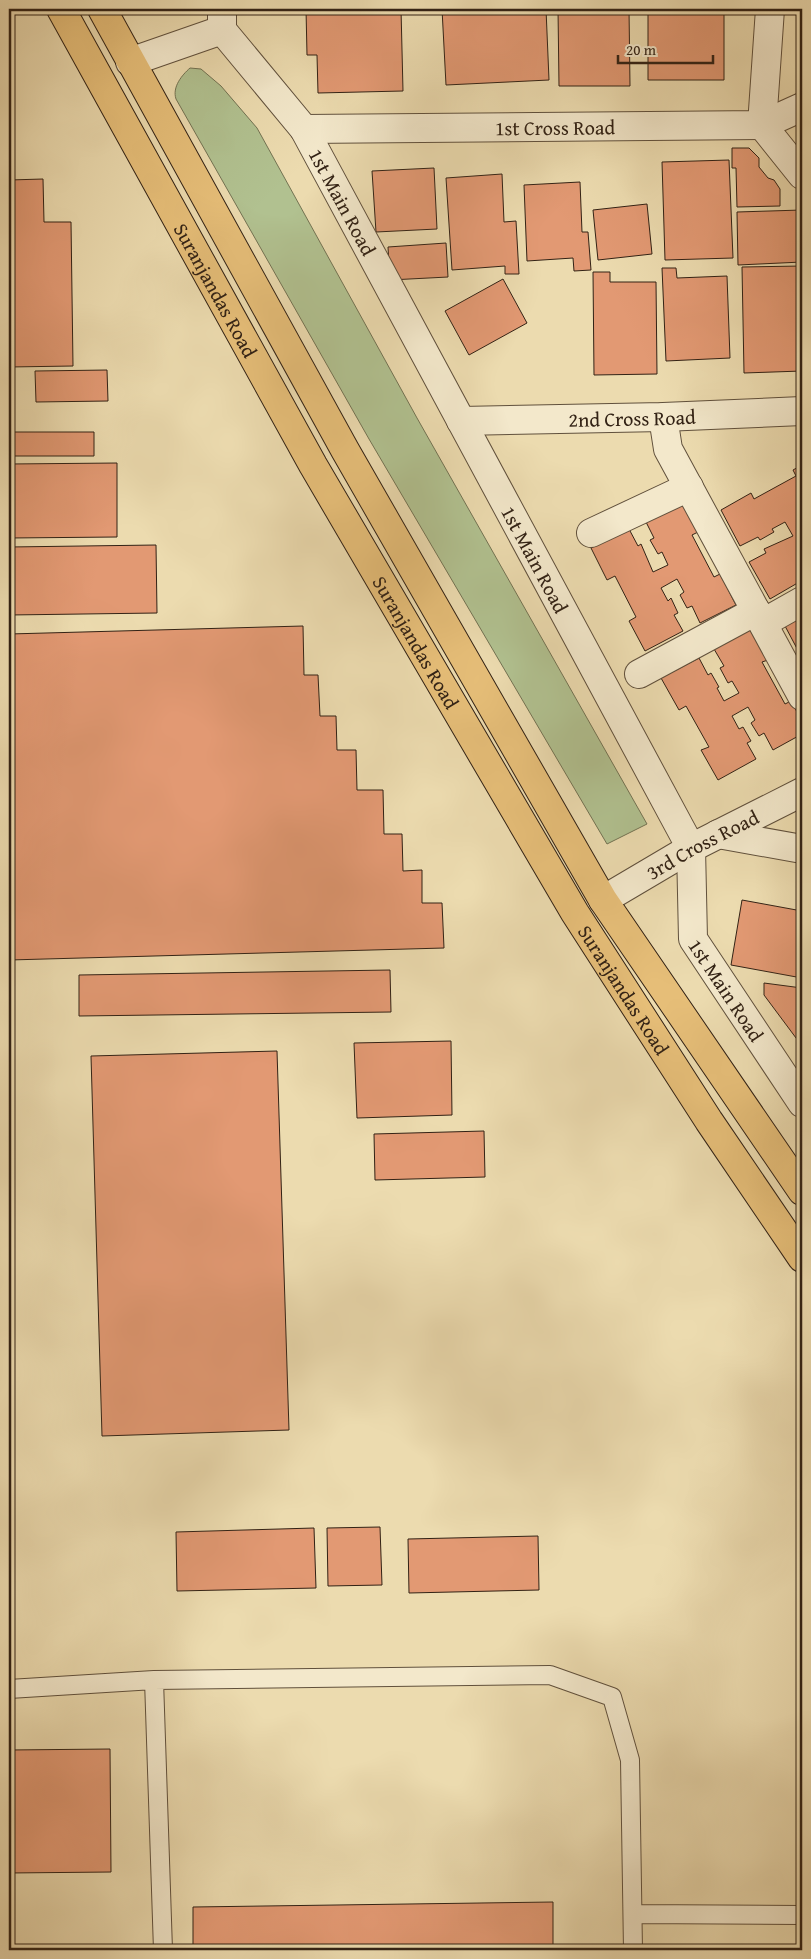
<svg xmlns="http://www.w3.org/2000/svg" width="811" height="1959" font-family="'Gentium Book Plus',serif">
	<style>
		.green { fill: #b1c190; stroke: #727252 }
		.building { fill: #e29973; stroke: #322215 }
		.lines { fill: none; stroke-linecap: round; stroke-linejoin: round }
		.lane-casing { stroke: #60503c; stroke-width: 20 }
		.street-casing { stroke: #60503c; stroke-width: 30 }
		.primary-casing { stroke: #322215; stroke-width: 30 }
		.lane { stroke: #f3e8cb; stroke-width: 18 }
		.street { stroke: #f3e8cb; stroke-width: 28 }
		.primary { stroke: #e6be78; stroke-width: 28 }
		.labels { text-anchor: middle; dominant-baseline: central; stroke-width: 5; stroke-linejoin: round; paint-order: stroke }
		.street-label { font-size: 20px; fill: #322215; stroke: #f3e8cb }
	</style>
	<rect width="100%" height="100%" fill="#ecdbaf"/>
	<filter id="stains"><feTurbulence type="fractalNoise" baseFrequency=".004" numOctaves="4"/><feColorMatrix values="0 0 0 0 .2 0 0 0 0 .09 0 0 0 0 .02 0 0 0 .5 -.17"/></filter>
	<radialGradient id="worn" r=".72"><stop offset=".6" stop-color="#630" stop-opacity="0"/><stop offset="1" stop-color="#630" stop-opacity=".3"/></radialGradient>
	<!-- green -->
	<path class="green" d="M190 68 201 69 221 86 257 128 417 418 647 824 607 844 369 439 176 99C172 87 182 75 190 68Z"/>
	<!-- building -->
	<path class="building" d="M306 9H401L403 91 318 93 317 55H307Z
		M442 9H546L549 80 446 85Z
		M558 9H629L630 86H559Z
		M648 9H724V80H648Z
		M732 148H749L759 158V167L768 178 774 180 780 189V206L737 207 736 168H732Z
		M729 160 733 258 665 260 662 162Z
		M434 168 437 229 376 232 372 171Z
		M502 174 504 222 516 221 519 274H505V266L452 270 446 178Z
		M43 179 44 222H71L73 366 9 367V180Z
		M580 182 582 232H588L591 270 574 271 573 258 527 261 524 185Z
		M647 204 652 254 598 260 593 210Z
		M802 210V262L738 265 737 212Z
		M446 243 448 277 390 280 388 247Z
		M802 266V371L744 373 742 267Z
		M662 268H676L677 278 727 276 730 358 666 361Z
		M593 272H610V282H656L657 374 594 375Z
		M503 279 527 323 469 355 445 311Z
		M107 370 108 401 36 402 35 371Z
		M9 432H94V456H9Z
		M117 463V537L9 538V464Z
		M802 465V511L799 513 802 518V572L797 575 801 581 770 599 749 562 766 553 764 549 793 536 785 522 772 529 774 532 760 540 758 537 740 546 721 510 751 493 754 499 796 476 793 470Z
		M682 501 698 532 692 535 714 577 720 574 736 605 700 623 692 606 687 608 680 595 684 592 677 579 661 588 668 601 671 598 678 613 674 615 683 631 645 651 629 621 636 617 615 576 607 580 591 548 629 529 638 546 641 544 653 572 668 565 662 552 658 554 650 540 654 538 645 520Z
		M156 545 157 613 9 615V547Z
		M802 616V658L785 626Z
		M303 626 304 675H318L320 716H336L337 750H356L357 790H383L384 834H402L403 871 422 870V903H442L444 948 9 960V634Z
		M751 629 768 660 762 662 785 704 791 701 802 721V734L773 750 764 733 759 736 751 723 755 720 748 707 732 716 739 729 743 727 751 741 747 743 756 759 718 780 701 750 709 747 686 706 679 710 661 678 699 658 708 675 711 673 719 687 717 688 724 701 739 693 732 681 728 683 720 668 724 666 714 649Z
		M742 900 802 911V978L731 965Z
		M390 970 391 1012 79 1016V975Z
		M764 983 802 988V1046L764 995Z
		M451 1041 452 1115 357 1118 354 1043Z
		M277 1051 289 1430 102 1436 91 1056Z
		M484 1131 485 1177 375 1180 374 1134Z
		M380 1527 382 1585 328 1586 327 1528Z
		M314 1528 316 1588 177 1591 176 1532Z
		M538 1536 539 1590 409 1593 408 1539Z
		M110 1749 111 1872 9 1873V1750Z
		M553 1902V1950H193V1907Z"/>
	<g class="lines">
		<defs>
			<path id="lane" d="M9 1689 154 1680
				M633 1914 802 1915
				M163 1950 154 1680 550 1675 612 1697 630 1760 633 1950"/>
			<g id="street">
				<path id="s1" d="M222 9V30L304 129 691 848 693 939 802 1103"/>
				<path d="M770 9 762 125 802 175"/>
				<path d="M130 62 222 30"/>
				<path id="s2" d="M304 129 762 125 802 107"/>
				<path d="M663 417 668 449 802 696"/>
				<path id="s3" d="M461 421 663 417 802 411"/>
				<path d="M591 533 689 487"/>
				<path d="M763 623 802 601"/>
				<path d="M639 674 756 611"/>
				<path d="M718 834 802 849"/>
				<path id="s4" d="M603 900 691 848 802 792"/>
			</g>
			<g id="primary">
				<path id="s5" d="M61 9 313 465 575 913 709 1121 802 1258"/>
				<path d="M102 9 345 450 603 900 802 1191"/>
			</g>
		</defs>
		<!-- lane casing -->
		<use href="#lane" class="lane-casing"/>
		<!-- street casing -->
		<use href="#street" class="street-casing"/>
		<!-- primary casing -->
		<use href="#primary" class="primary-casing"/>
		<!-- lane -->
		<use href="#lane" class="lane"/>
		<!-- street -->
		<use href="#street" class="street"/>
		<!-- primary -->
		<use href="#primary" class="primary"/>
	</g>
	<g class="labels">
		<!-- street labels -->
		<g class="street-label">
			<text stroke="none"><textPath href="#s2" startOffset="251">1st Cross Road</textPath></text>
			<text stroke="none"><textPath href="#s1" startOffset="232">1st Main Road</textPath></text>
			<text stroke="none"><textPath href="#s5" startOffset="321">Suranjandas Road</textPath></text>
			<text stroke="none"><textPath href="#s3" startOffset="171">2nd Cross Road</textPath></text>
			<text stroke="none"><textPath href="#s1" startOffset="638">1st Main Road</textPath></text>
			<text stroke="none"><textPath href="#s5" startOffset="726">Suranjandas Road</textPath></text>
			<text stroke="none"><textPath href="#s4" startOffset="114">3rd Cross Road</textPath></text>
			<text stroke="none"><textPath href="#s1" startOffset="1118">1st Main Road</textPath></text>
			<text stroke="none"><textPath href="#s5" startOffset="1131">Suranjandas Road</textPath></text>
		</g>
	</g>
	<!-- margin -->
	<rect width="811" height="1959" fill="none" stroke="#ecdbaf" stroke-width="30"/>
	<rect x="10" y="10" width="791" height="1939" fill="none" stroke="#322215" stroke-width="2.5"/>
	<rect x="15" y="15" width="781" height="1929" fill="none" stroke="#322215"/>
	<!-- scale -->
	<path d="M618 55v8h95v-8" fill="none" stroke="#322215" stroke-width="2.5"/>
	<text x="626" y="55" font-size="15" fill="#322215" stroke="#f3e8cb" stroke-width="4" paint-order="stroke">20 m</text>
	<rect width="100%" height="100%" filter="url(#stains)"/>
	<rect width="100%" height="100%" fill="url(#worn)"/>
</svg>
